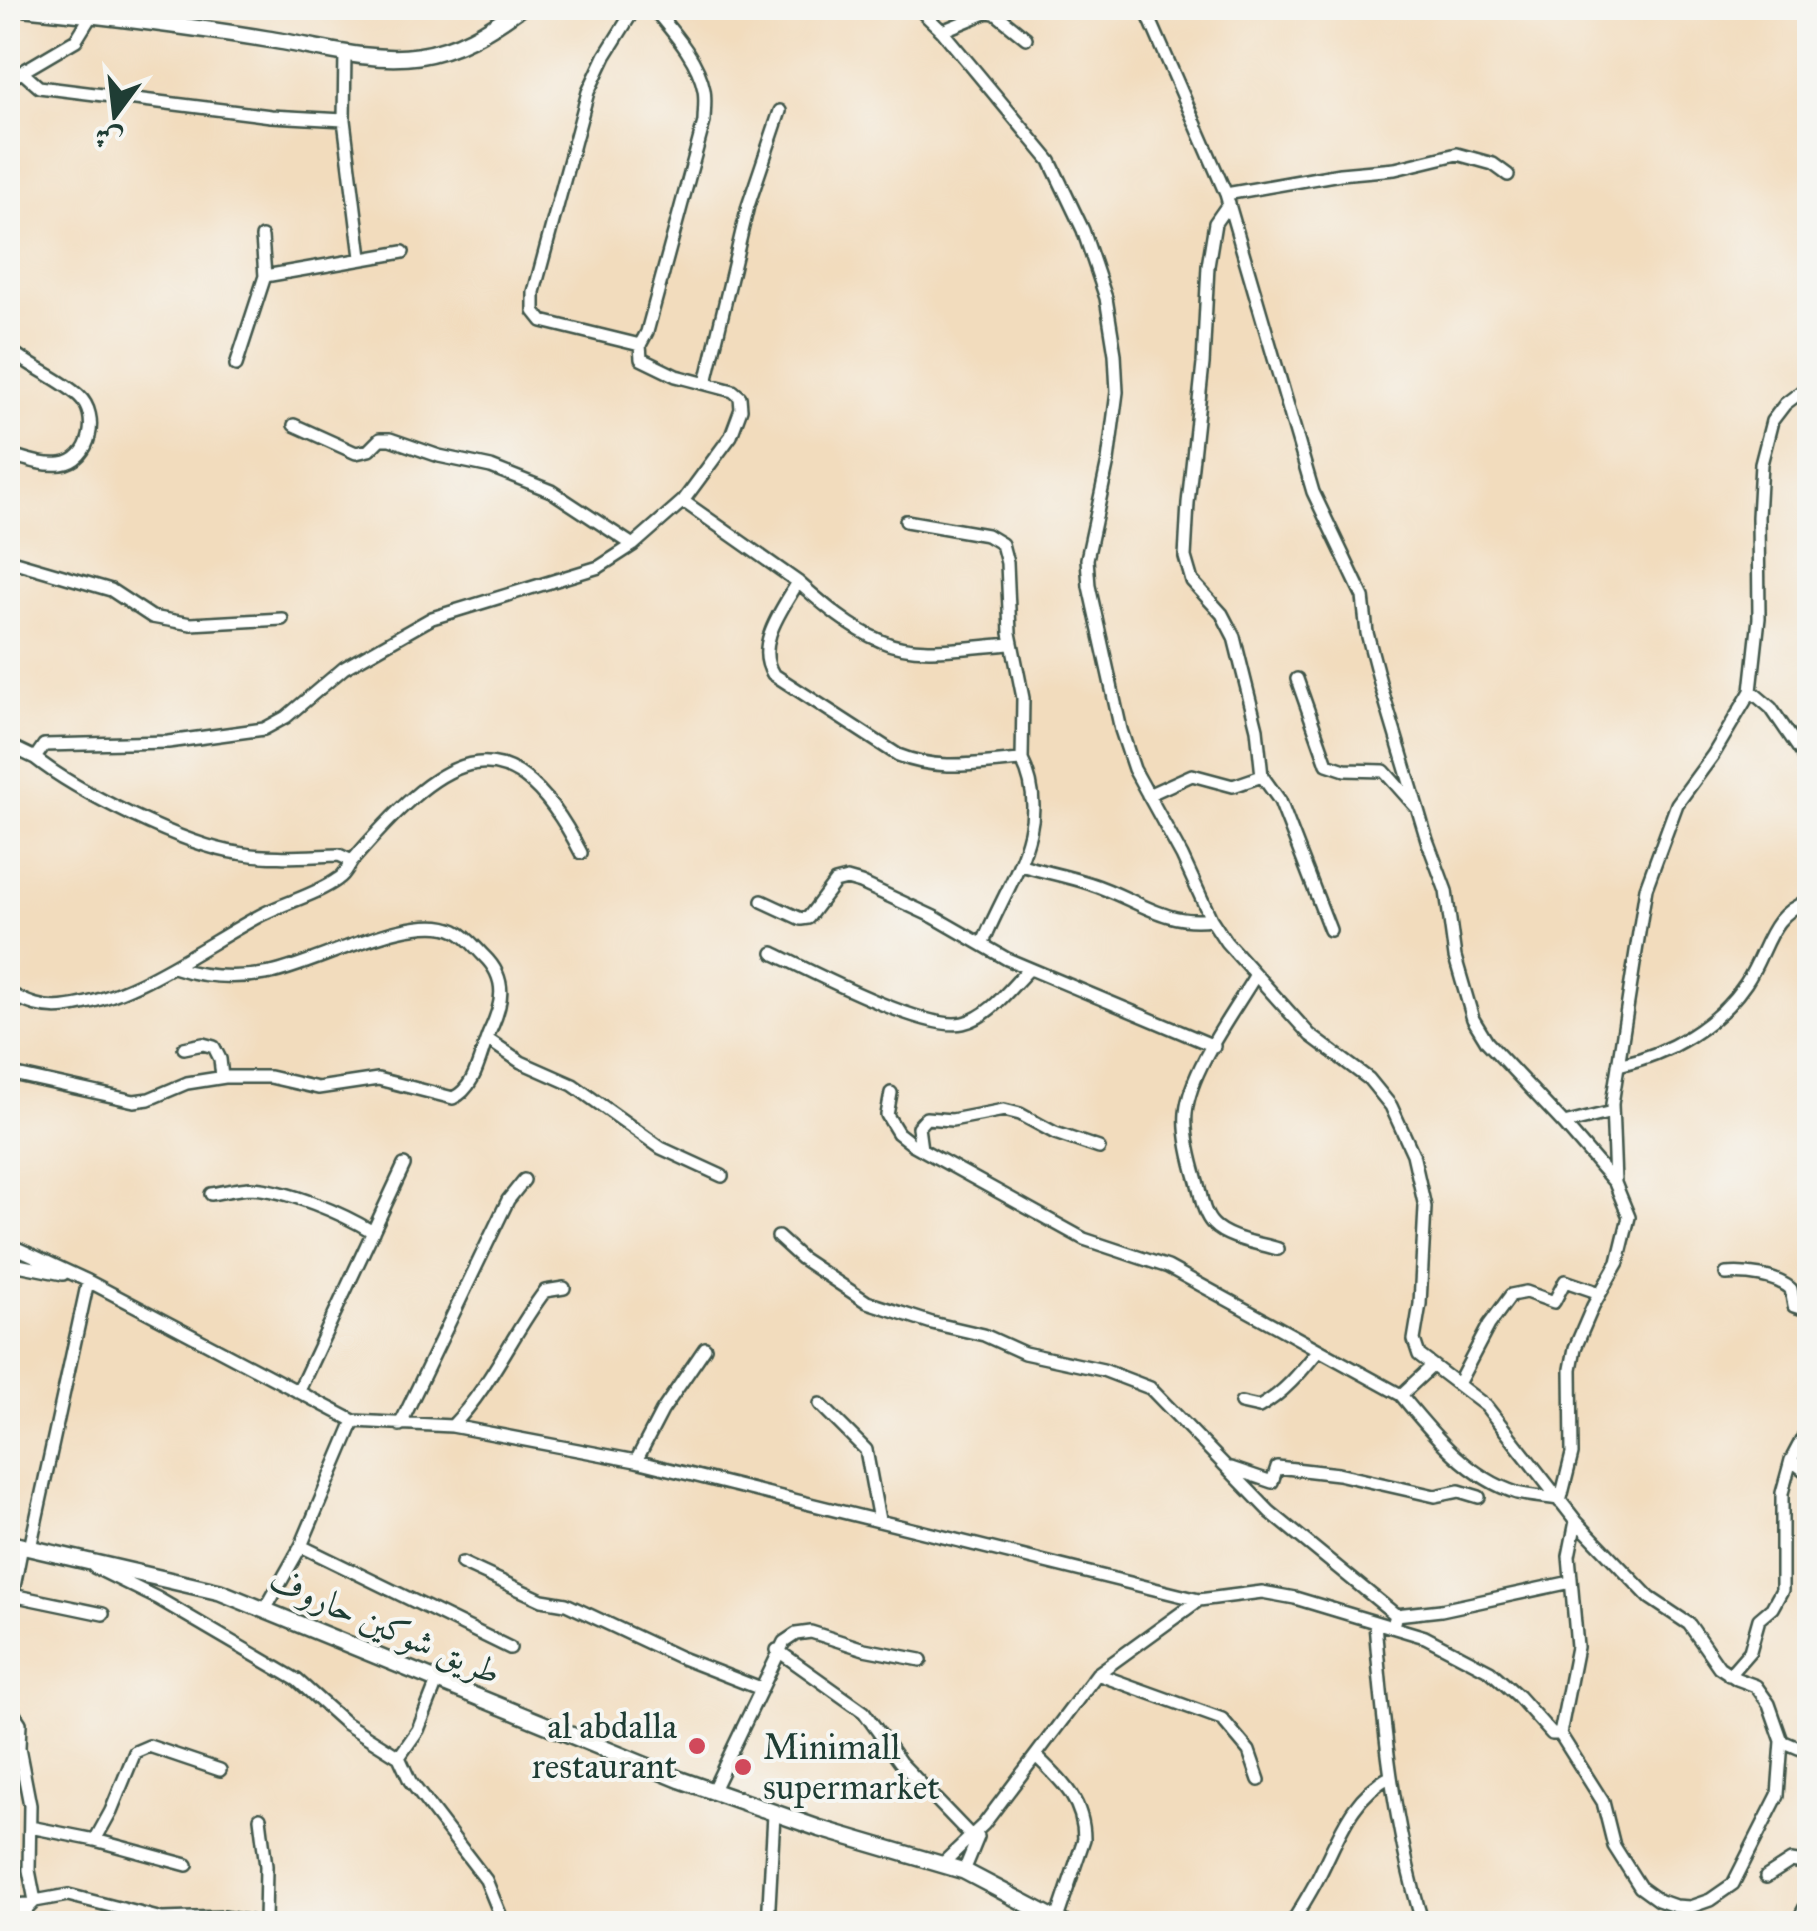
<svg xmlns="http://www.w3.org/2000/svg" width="1817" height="1931" font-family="'IM FELL Great Primer',Amiri,serif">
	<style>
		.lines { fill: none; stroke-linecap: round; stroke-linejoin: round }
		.minor-casing { stroke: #3f5549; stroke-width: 16 }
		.major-casing { stroke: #3f5549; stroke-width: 20 }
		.minor { stroke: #fff; stroke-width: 11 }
		.major { stroke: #fff; stroke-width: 15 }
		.poi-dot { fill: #d1495b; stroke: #f6f6f2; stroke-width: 4 }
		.labels { text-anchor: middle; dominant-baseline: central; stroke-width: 8; stroke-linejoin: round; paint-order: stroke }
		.street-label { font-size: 35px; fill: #1f3d34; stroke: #f6f6f2 }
		.poi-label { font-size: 35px; fill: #1f3d34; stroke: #f6f6f2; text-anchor: end }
	</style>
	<rect width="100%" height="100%" fill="#f6f6f2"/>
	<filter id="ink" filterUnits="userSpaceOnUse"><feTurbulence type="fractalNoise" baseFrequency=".01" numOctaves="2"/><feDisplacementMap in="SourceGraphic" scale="20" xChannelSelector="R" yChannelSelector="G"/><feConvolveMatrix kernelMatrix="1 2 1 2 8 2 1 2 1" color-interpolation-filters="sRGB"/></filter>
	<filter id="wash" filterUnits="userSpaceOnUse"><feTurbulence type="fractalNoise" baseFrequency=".0048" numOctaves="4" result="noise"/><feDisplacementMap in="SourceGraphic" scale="40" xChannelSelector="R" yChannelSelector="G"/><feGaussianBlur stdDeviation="2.25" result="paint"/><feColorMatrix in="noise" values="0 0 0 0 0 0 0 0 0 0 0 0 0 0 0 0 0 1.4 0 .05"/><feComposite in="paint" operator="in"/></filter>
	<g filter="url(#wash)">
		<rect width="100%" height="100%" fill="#f2dcbd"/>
	</g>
	<g filter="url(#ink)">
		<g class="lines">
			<defs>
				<path id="minor" d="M635 8 605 56 588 92 534 292V311L542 321 640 345
					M918 8 942 31 1050 161 1083 230 1106 298 1115 354 1117 392 1108 461 1087 559 1089 586 1121 730 1134 769 1182 856 1211 919 1226 942 1310 1035 1369 1079 1391 1106 1413 1154 1425 1207 1420 1304 1414 1340 1419 1355 1486 1406 1576 1521 1569 1556 1577 1647 1560 1734H1552L1518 1696 1490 1671 1425 1637 1295 1598 1262 1592 1199 1600 1097 1674 984 1824 942 1864
					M1145 8 1226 194 1313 492 1363 597 1367 633 1382 690 1427 840 1446 891 1455 957 1473 1019 1487 1042 1564 1124 1612 1112
					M942 31 988 12 995 13 1026 38
					M345 52 344 120 361 257
					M22 72 39 87 271 116 344 120
					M8 80 76 40 92 14
					M1226 194 1340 174 1395 169 1457 154 1493 164 1508 175
					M262 237 265 276
					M8 348C29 367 58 377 79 396 100 415 91 461 61 464 43 466 25 459 8 454
					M236 365 265 276 403 252
					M706 383 748 206 780 111
					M294 425 356 453 369 450 380 439H390L439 456 491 467 551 491 633 545
					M683 501 798 582
					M906 521 987 535 1002 544 1007 563 1010 633 1023 698 1022 760
					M8 560 111 590 152 617 191 624 282 619
					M1297 679 1327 764 1345 770 1384 771 1416 807
					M1751 691 1771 708 1810 765
					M8 745 35 758
					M1262 776 1280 801 1330 930
					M1148 795 1192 775 1233 786 1262 776 1257 729 1234 637 1222 614 1192 581 1185 557 1188 503 1203 364 1208 266 1215 223 1229 203
					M352 861C436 764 505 703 581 853
					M1021 865C1044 872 1068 876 1091 884 1133 897 1164 926 1211 919
					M762 901 801 919 808 918 835 882 847 879 861 883 934 917 1007 959 1214 1046
					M983 943C1006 884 1055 826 1022 760 979 763 940 772 898 755L773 674C754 645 783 608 798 582 823 604 850 628 881 641 918 658 972 646 1012 644
					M773 953C810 971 926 1032 963 1023 990 1017 1010 988 1029 969
					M1255 976C1233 1013 1190 1070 1186 1113 1184 1135 1191 1161 1197 1181 1201 1195 1203 1214 1213 1224 1227 1239 1259 1243 1278 1249
					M8 992C26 1003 44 1010 66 1007 135 998 201 947 261 915 286 902 316 895 338 879 345 875 348 867 352 861L339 855C305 856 271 859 238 853 186 846 76 791 35 758L44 745 168 742 264 729 286 717 344 668 432 618 599 567 633 545 683 501 731 436 741 409 740 397 733 391 676 376 641 359 640 345 647 332 704 122C704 112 706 100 704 90 698 59 672 31 653 8
					M487 1039 521 1062 573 1085 661 1148 722 1176
					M184 1048 203 1044 214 1047 220 1059 222 1077
					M1618 1065C1669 1054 1716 1027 1746 983 1769 948 1767 916 1810 900
					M8 1073 134 1101 149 1099 187 1083 225 1077H270L318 1088 378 1079 453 1098C476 1088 480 1054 489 1033 503 1004 508 979 484 956 476 948 467 936 456 931 414 910 316 964 271 973 237 979 205 978 173 967
					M891 1093 887 1115 898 1133 912 1144 1084 1239 1168 1267 1401 1395 1431 1367
					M1564 1124 1615 1183
					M921 1149 918 1127 926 1118 952 1120 1004 1110 1020 1114 1055 1133 1099 1148
					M211 1194C224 1192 239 1188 251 1188 288 1190 342 1213 373 1232
					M778 1237 801 1258 867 1302 932 1323 984 1335 1024 1353 1103 1370 1150 1388 1270 1512 1396 1615
					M8 1244 88 1281 354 1421 452 1426 636 1461 1199 1600
					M8 1263 63 1274
					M1726 1274C1745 1272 1777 1276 1791 1289L1794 1306 1810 1311
					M1458 1384 1489 1325 1511 1295 1526 1292 1554 1302 1565 1281 1600 1293
					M298 1392 404 1165
					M1401 1395C1433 1434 1467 1477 1517 1493 1530 1496 1545 1497 1558 1499
					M1241 1403 1259 1407C1283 1394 1301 1372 1318 1351
					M820 1404 866 1450 879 1520
					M400 1425 508 1200 524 1180
					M452 1426C491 1386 512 1334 545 1291L564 1288
					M1791 1460 1810 1475
					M636 1461 662 1411 705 1348
					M1231 1468 1272 1482 1277 1467 1338 1474 1435 1496 1459 1491 1479 1497
					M1560 1502 1572 1454 1571 1369 1575 1348 1593 1306 1618 1262 1629 1217 1615 1183 1612 1104 1646 888 1677 804 1713 755 1751 691 1759 618 1758 517 1761 464 1772 421 1785 404 1810 385
					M301 1546 510 1648
					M30 1548 88 1281
					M462 1563 542 1600 566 1604 679 1657 761 1689
					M94 1567 157 1598 297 1680 345 1723 399 1757
					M12 1595 103 1614
					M266 1608 301 1546 354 1421
					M8 1617 22 1546
					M1394 1622 1396 1615 1441 1610 1571 1582
					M1375 1623C1383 1724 1393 1826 1423 1924
					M777 1650 864 1712 900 1762 976 1841
					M1097 1674 1222 1719 1249 1751 1259 1780
					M1729 1675 1750 1651 1759 1619 1772 1608 1782 1590V1493L1791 1460 1810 1424
					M437 1682 418 1730 399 1757 410 1781 486 1880 504 1924
					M8 1705 20 1723 19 1748 30 1805 29 1870 35 1901
					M1560 1734 1603 1802 1614 1846 1640 1887 1658 1900 1675 1906 1690 1907 1710 1900 1733 1884 1778 1795 1782 1741 1769 1704 1756 1686 1737 1679 1719 1667 1689 1624 1650 1598 1576 1521
					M1782 1741 1810 1753
					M1037 1757C1062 1781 1084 1801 1084 1839L1057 1919
					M712 1792 784 1642 796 1634 811 1632 864 1649 921 1660
					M260 1818 266 1866 265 1924
					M30 1827 95 1840 187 1865
					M95 1840 111 1811 135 1752 149 1746 220 1770
					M964 1871 978 1837
					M1766 1877 1791 1861 1810 1864
					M8 1905 30 1904
					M12 1924 35 1901 68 1895 162 1919 225 1917 264 1924
					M768 1924 774 1814
					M1291 1924C1301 1908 1311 1892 1319 1876 1339 1837 1351 1797 1391 1776
					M1796 1924 1810 1898"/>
				<path id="major" d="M26 8C107 16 187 26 267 39 315 46 369 63 418 56 458 50 488 31 520 8
					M8 1543 220 1592 681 1780 818 1828 964 1871 1065 1924"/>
			</defs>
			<!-- minor casing -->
			<use href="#minor" class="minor-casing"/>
			<!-- major casing -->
			<use href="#major" class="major-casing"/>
			<!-- minor -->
			<use href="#minor" class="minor"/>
			<!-- major -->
			<use href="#major" class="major"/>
		</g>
	</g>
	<!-- markers -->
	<g class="poi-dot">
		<circle cx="697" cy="1746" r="10"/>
		<circle cx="743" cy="1767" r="10"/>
	</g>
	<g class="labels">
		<!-- street labels -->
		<g class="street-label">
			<text transform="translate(385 1626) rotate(23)">طريق شوكين حاروف</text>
		</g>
		<!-- poi labels -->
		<g class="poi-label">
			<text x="677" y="1726">al abdalla<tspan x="677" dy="40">restaurant</tspan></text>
			<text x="763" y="1747" text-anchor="start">Minimall<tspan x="763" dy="40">supermarket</tspan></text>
		</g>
	</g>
	<!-- margin -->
	<rect width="1817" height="1931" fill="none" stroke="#f6f6f2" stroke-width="40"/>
	<!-- north arrow -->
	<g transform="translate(115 115) rotate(195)" stroke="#f6f6f2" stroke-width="8" paint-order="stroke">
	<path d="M0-8L18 38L0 25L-18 38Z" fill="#1f3d34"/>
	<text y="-15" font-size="28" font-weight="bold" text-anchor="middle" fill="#1f3d34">ش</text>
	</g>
</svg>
